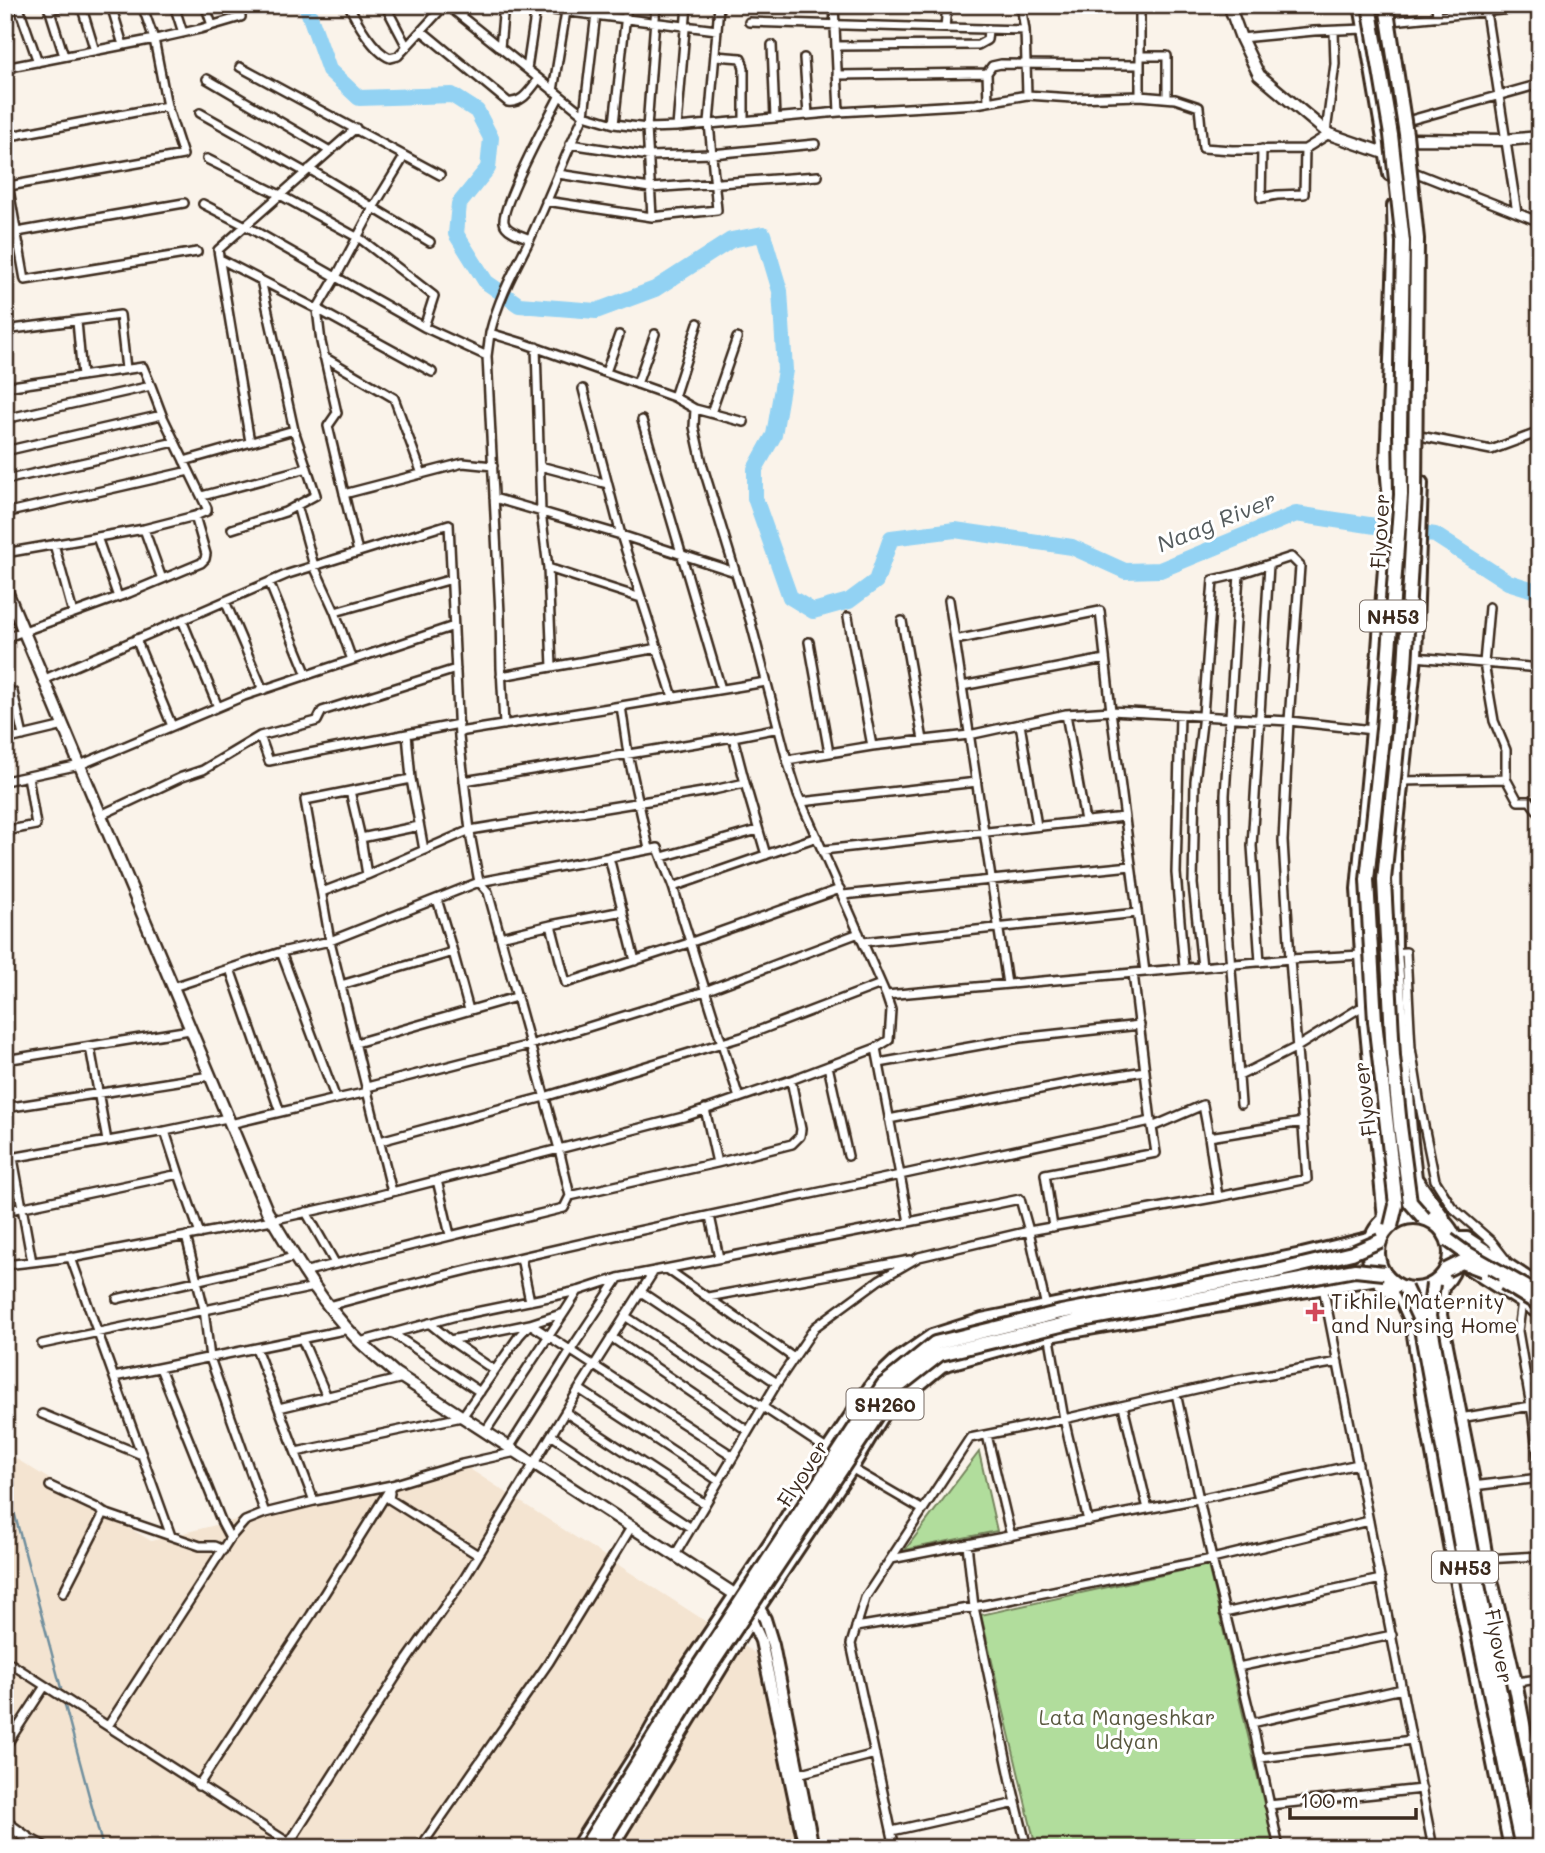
<svg xmlns="http://www.w3.org/2000/svg" width="1545" height="1853" font-family="Mali,sans-serif">
	<style>
		.built { fill: #f4e4d1 }
		.green { fill: #b1dd9c; stroke: #76845d; stroke-width: 2 }
		.lines { fill: none; stroke-linecap: round; stroke-linejoin: round }
		.stream { stroke: #6f8f9e; stroke-width: 2.5 }
		.river { stroke: #92d2f3; stroke-width: 16 }
		.minor-casing { stroke: #3b2a1e; stroke-width: 12 }
		.tertiary-casing { stroke: #3b2a1e; stroke-width: 15 }
		.secondary-casing { stroke: #3b2a1e; stroke-width: 16 }
		.primary-casing { stroke: #3b2a1e; stroke-width: 18 }
		.trunk-casing { stroke: #3b2a1e; stroke-width: 18 }
		.minor { stroke: #fff; stroke-width: 7 }
		.tertiary { stroke: #fff; stroke-width: 10 }
		.secondary { stroke: #fff; stroke-width: 10 }
		.primary { stroke: #fff; stroke-width: 12 }
		.trunk { stroke: #fff; stroke-width: 12 }
		.primary-bridge-casing { stroke: #3b2a1e; stroke-width: 18; stroke-linecap: butt }
		.trunk-bridge-casing { stroke: #3b2a1e; stroke-width: 18; stroke-linecap: butt }
		.primary-bridge { stroke: #fff; stroke-width: 12 }
		.trunk-bridge { stroke: #fff; stroke-width: 12 }
		.poi-dot { fill: #d1495b; stroke: #fff; stroke-width: 2.5 }
		.labels { text-anchor: middle; dominant-baseline: central; stroke-width: 6; stroke-linejoin: round; paint-order: stroke }
		.shield { fill: #fff; stroke: #766a62; stroke-width: 2 }
		.shield-label { font-size: 19px; font-weight: bold; fill: #3b2a1e }
		.street-label { font-size: 21px; fill: #3b2a1e; stroke: #fff }
		.poi-label { font-size: 21px; fill: #3b2a1e; stroke: #fff; text-anchor: start }
		.park-label { font-size: 21px; fill: #58573e; stroke: #fff }
		.water-label { font-size: 23px; font-style: italic; fill: #555c5e; stroke: #fff }
	</style>
	<rect width="100%" height="100%" fill="#faf3ea"/>
	<filter id="ink" filterUnits="userSpaceOnUse"><feTurbulence type="fractalNoise" baseFrequency=".0143" numOctaves="2"/><feDisplacementMap in="SourceGraphic" scale="14" xChannelSelector="R" yChannelSelector="G"/><feConvolveMatrix kernelMatrix="1 2 1 2 8 2 1 2 1" color-interpolation-filters="sRGB"/></filter>
	<g filter="url(#ink)">
		<!-- built -->
		<path class="built" d="M5 1452 151 1541 462 1464 755 1653 799 1848H5Z"/>
		<!-- green -->
		<path class="green" d="M979 1452 997 1531 905 1550Z
			M1208 1565 1273 1842 1250 1848H1036L981 1615Z"/>
		<g class="lines">
			<!-- stream -->
			<path class="stream" d="M5 1478 61 1688
				M65 1706 103 1848"/>
			<!-- river -->
			<path class="river" d="M306 5 329 70 359 98 452 95 477 111 491 138 488 168 459 204 456 234 486 282 519 305 596 311 655 289 731 240 763 234 780 291 785 370 774 435 755 469V498L790 597 813 611 849 601 876 581 891 538 955 530 1072 547 1125 571 1160 570 1296 514 1435 535 1508 582 1540 592"/>
			<defs>
				<path id="minor" d="M18 5 38 62
					M48 5 64 56
					M81 5 95 51
					M111 5 123 45
					M174 5 183 33
					M205 5 212 25
					M349 5C356 21 374 52 390 58L398 56 445 5
					M385 5 407 47
					M447 5 584 115C565 156 549 198 530 239 514 271 499 297 490 333
					M512 5 717 30 719 5
					M597 5 584 115 614 124
					M627 5 614 124 647 128 677 127 839 112 976 104 1027 95 1072 98 1140 96 1175 99 1199 107 1203 148 1232 150 1305 149 1329 134
					M656 5 647 128 652 217 717 210 709 123 717 30
					M834 5 839 112
					M1021 5 1025 30 1027 95
					M1436 5 1437 17
					M1485 5 1517 213
					M49 10 68 5
					M1392 21 1540 6
					M749 22 945 28 947 5
					M945 28 1025 30
					M422 31 508 102C523 104 530 89 539 79
					M1241 38 1314 31 1365 29
					M772 45 775 118
					M836 46 978 45 987 40 988 30
					M500 48 504 5
					M715 56 741 58 744 68V120
					M1140 56H1167V98
					M804 58 808 115
					M240 67 440 175
					M5 68 160 38 200 29 241 17 237 5
					M527 69 536 8
					M837 75 987 73
					M207 79 330 151
					M553 91 567 5
					M1140 96V5
					M988 102 987 73 992 66 1001 64 1140 65
					M200 113 305 172
					M1407 121 1540 84
					M677 127 687 5
					M1326 132 1335 64 1334 31
					M5 137 167 106
					M570 144 649 156 712 154 815 144
					M1262 149 1261 198 1277 195 1304 194 1305 149
					M207 159 280 195 362 240 434 296 424 327
					M5 167 25 280 197 252
					M309 169 430 242
					M1414 172 1540 222
					M558 174 650 188 818 176
					M9 186 183 155 167 106 154 39 142 5
					M546 201 652 217
					M203 204 246 226 424 327 487 356 490 333 526 344 674 397 695 409 694 427 703 467 751 623 787 760 798 795 886 995 891 1010 889 1040 876 1048
					M17 232 184 203
					M530 239C522 236 505 231 504 222 501 206 549 116 559 97
					M5 247 19 244
					M220 259 317 309 432 372
					M77 321 82 376
					M5 330 120 315 126 369
					M536 347 541 512 548 568 552 667
					M487 356 500 614 501 668 504 725
					M324 357 394 398 422 474
					M606 372 619 335
					M637 384 655 334
					M5 387 143 367 151 386
					M583 389 621 535 673 697
					M674 397 698 323
					M695 409 744 422
					M711 413 737 338
					M5 419 151 386 162 415
					M642 420 721 689
					M1420 436 1491 450 1540 432
					M250 442 218 250 356 128
					M5 451 162 415 175 442
					M184 461 294 430
					M540 466 608 484
					M5 480 175 442 189 471
					M344 494 463 463 493 466
					M202 496 307 468
					M494 498 621 535 735 572
					M297 505 314 566 335 612 352 660
					M5 513 189 471 207 508V511L195 516
					M144 529 162 579
					M232 529 285 512 316 495 294 430 261 280
					M97 537 118 597
					M54 544 73 613
					M358 552 328 426 337 413 321 342 317 309 336 277 373 208 404 157
					M5 553 144 529 195 516 206 554 205 559 201 563 129 593 5 638
					M548 568 641 598
					M1239 574 1225 795 1226 901 1241 1104
					M269 582 307 675
					M949 600 1007 984
					M225 601 263 690
					M1489 607 1484 663 1494 721 1506 750V779
					M335 612 452 579
					M848 617 872 746
					M182 620 218 707
					M902 621 923 740
					M136 639 172 726
					M955 640 1100 611 1111 711 1289 721 1373 730 1400 727
					M809 642 829 753
					M1415 657 1540 668
					M501 676 658 648
					M45 679 288 574 449 524 459 737 471 839 479 882 488 892 559 1149 570 1196 564 1208 303 1272
					M962 686 1105 659
					M13 692 23 736
					M621 706 766 682
					M1066 714 1085 821
					M1180 715 1176 873 1184 968
					M1020 724 1037 826
					M459 732 621 706 628 754 649 849
					M407 734 459 724
					M733 737 779 728
					M5 740 64 726
					M787 760 872 746 969 735 1066 714 1111 711 1145 972
					M411 779 424 850
					M5 781 80 765 244 696 454 626
					M464 781 733 737 745 783
					M1401 781 1506 779 1518 801H1530L1540 814
					M350 791 361 838 367 875
					M801 802 977 782
					M101 815 182 777 203 770 260 736
					M5 831 36 825 28 776
					M361 838 419 826
					M823 850 1124 817
					M609 857 635 961
					M662 857 758 830
					M322 892 367 875 470 830 709 791 745 783 766 855
					M843 895 1131 866
					M437 899 453 952
					M551 925 623 911
					M500 937 551 925 566 983 689 943 840 889
					M863 942 1137 913
					M281 952 330 941 479 882 658 848 673 887
					M1369 954 1406 952 1411 1048 1421 1111 1435 1180 1452 1207 1492 1242 1506 1260
					M1260 962 1252 846 1269 565
					M1202 967 1193 884 1195 781 1203 715 1213 580 1239 574 1291 557 1300 566 1289 721 1283 841 1290 959 1361 955V958
					M230 969 280 1112
					M341 985 453 952 469 1010
					M173 987 281 952 336 1099 230 1124
					M356 1043 516 997
					M90 1047 107 1141
					M5 1060 190 1030
					M879 1063 1020 1038 1140 1025
					M828 1066 848 1156
					M1239 1076 1297 1047 1363 1006V1002
					M367 1087 530 1045 705 991 859 933
					M739 1098 673 887 817 837
					M336 1099 368 1092
					M5 1108 210 1076
					M705 1109 717 1163
					M889 1119 1086 1080 1145 1071
					M1152 1127 1203 1105 1209 1137
					M165 1131 227 1118
					M380 1141 544 1097 742 1037 881 984
					M13 1158 32 1262 72 1257
					M5 1159 165 1131 179 1174
					M437 1180 450 1235
					M392 1192 330 941 305 800 411 779 407 734 269 761 260 736 317 721 322 711 456 669
					M570 1196 717 1163 792 1144 800 1136 801 1129 791 1080
					M1218 1197 1209 1137 1303 1122
					M5 1211 179 1174 200 1234
					M306 1212 335 1263
					M710 1216 719 1258
					M1053 1227 1045 1174 1156 1153 1151 1121
					M186 1236 204 1309 210 1358 265 1513
					M521 1258 530 1301
					M5 1265 32 1262
					M667 1269 794 1358
					M1323 1287 1433 1848
					M641 1292 777 1383
					M708 1297 910 1260
					M117 1299C176 1285 235 1273 294 1257
					M1522 1301 1518 1331 1533 1418 1540 1473
					M328 1306C517 1254 709 1216 900 1175L909 1222
					M625 1316 828 1450
					M429 1323 450 1340 530 1324 733 1456
					M392 1333 480 1392
					M1049 1333 1064 1419 1088 1521
					M611 1337 748 1431
					M302 1339 327 1397
					M450 1340 494 1370
					M360 1342 456 1316 578 1291 618 1278 919 1220 1020 1199 1029 1231 1218 1197 1307 1179 1290 959 886 995
					M42 1344 315 1287
					M256 1348 314 1501
					M160 1368 222 1523 230 1538
					M114 1377 349 1329
					M1526 1380 1540 1383
					M579 1389 719 1481
					M1176 1393 1212 1559 1369 1521
					M1123 1406 1148 1509
					M279 1408 403 1378
					M565 1412 705 1504
					M42 1414 142 1455
					M1460 1418 1531 1406
					M485 1432 564 1313
					M551 1435 691 1528
					M987 1435 1011 1536
					M509 1448 570 1351 618 1279
					M296 1452 462 1417 519 1336 530 1324 564 1313 578 1291
					M851 1468 923 1510
					M50 1486 97 1508 104 1513 200 1546H214L223 1550
					M1473 1486 1540 1478
					M390 1493 389 1499 478 1555
					M171 1536 71 1258 272 1220 353 1202 687 1116 791 1080 876 1048 900 1175 1151 1121 1133 973
					M967 1544 974 1607 1012 1786 1027 1848
					M675 1555 777 1383 815 1327 879 1280 919 1257 1029 1231 1046 1307
					M891 1559 1198 1499 1358 1464
					M1486 1559 1540 1556
					M63 1593 104 1513
					M1224 1613 1381 1579
					M856 1627 974 1607 1212 1559 1255 1735 1279 1848
					M5 1660 289 1843
					M1238 1667 1392 1635
					M1496 1689 1515 1682 1540 1679
					M1252 1723 1402 1689
					M108 1726 230 1538 245 1521 265 1513 314 1501 392 1485 462 1464 516 1452
					M5 1747 45 1686
					M1260 1758 1412 1740
					M798 1774 875 1754
					M198 1786 311 1615 392 1485
					M1269 1805 1422 1789
					M892 1831 1016 1803
					M286 1848 404 1664 464 1579 579 1389 654 1271
					M420 1848 549 1662 632 1526
					M895 1848 851 1644 865 1598 970 1438 1064 1419 1231 1381 1338 1362"/>
				<path id="tertiary" d="M1229 5 1241 38 1259 75 1329 134 1387 154 1411 139 1506 140 1540 137
					M5 587 267 1211C294 1256 321 1303 358 1340 370 1352 383 1362 395 1373L736 1595
					M5 1822 30 1840 45 1848"/>
				<path id="secondary" d="M755 1601 765 1619 773 1645 813 1848
					M749 1615 761 1641 805 1848"/>
				<path id="primary" d="M1417 1181 1443 1218
					M1369 1253a44 44 0 1 1 88 0a44 44 0 1 1-88 0Z
					M1455 1239H1467L1540 1287
					M1469 1268 1540 1313
					M1442 1286 1440 1315 1474 1486 1486 1559 1515 1682 1540 1812
					M1400 1295 1412 1322 1429 1432 1451 1550 1511 1848"/>
				<path id="trunk" d="M1361 5 1390 174
					M1421 483 1415 657 1394 851 1395 952 1411 1143 1415 1178 1424 1210
					M1378 1253a36 36 0 1 1 72 0a36 36 0 1 1-72 0Z
					M1385 1219 1366 1020 1358 889 1373 730 1390 501 1387 466 1395 254 1394 206
					M577 1848 645 1741 680 1678 775 1537 828 1450 874 1382 896 1361 932 1336 982 1320 1302 1255 1372 1238
					M610 1848 751 1618 851 1468 884 1413 942 1365 1049 1335 1377 1278"/>
			</defs>
			<!-- minor casing -->
			<use href="#minor" class="minor-casing"/>
			<!-- tertiary casing -->
			<use href="#tertiary" class="tertiary-casing"/>
			<!-- secondary casing -->
			<use href="#secondary" class="secondary-casing"/>
			<!-- primary casing -->
			<use href="#primary" class="primary-casing"/>
			<!-- trunk casing -->
			<use href="#trunk" class="trunk-casing"/>
			<!-- minor -->
			<use href="#minor" class="minor"/>
			<!-- tertiary -->
			<use href="#tertiary" class="tertiary"/>
			<!-- secondary -->
			<use href="#secondary" class="secondary"/>
			<!-- primary -->
			<use href="#primary" class="primary"/>
			<!-- trunk -->
			<use href="#trunk" class="trunk"/>
			<defs>
				<path id="primary-bridge" d="M1448 1240 1463 1251 1540 1295
					M1446 1270 1462 1262 1483 1270
					M1504 1283 1540 1305"/>
				<path id="trunk-bridge" d="M1369 5 1391 135 1403 242 1400 429 1401 495 1383 729 1367 880 1375 1021 1396 1205 1391 1226
					M1386 5 1406 134 1417 239 1415 494 1405 666 1384 880 1393 1056 1400 1126 1410 1202 1424 1218
					M1433 1284 1429 1316 1478 1585 1532 1848
					M1405 1288 1419 1318 1469 1590 1522 1848
					M585 1848 681 1693 883 1385 935 1343 1061 1312 1273 1272 1352 1253 1380 1241
					M598 1848 710 1667 894 1390 940 1354 1082 1320 1355 1270 1384 1273"/>
			</defs>
			<!-- primary-bridge casing -->
			<use href="#primary-bridge" class="primary-bridge-casing"/>
			<!-- trunk-bridge casing -->
			<use href="#trunk-bridge" class="trunk-bridge-casing"/>
			<!-- primary-bridge -->
			<use href="#primary-bridge" class="primary-bridge"/>
			<!-- trunk-bridge -->
			<use href="#trunk-bridge" class="trunk-bridge"/>
		</g>
	</g>
	<!-- markers -->
	<path class="poi-dot" d="M1311.5 1301.5h7v7h7v7h-7v7h-7v-7h-7v-7h7z"/>
	<g class="labels">
		<!-- shield labels -->
		<g class="shield">
			<rect x="1360" y="600.5" width="66" height="31" rx="5"/>
			<rect x="846.5" y="1388.5" width="77" height="31" rx="5"/>
			<rect x="1432" y="1551.5" width="66" height="31" rx="5"/>
		</g>
		<g class="shield-label">
			<text x="1393" y="616">NH53</text>
			<text x="885" y="1404">SH260</text>
			<text x="1465" y="1567">NH53</text>
		</g>
		<!-- street labels -->
		<g class="street-label">
			<text transform="translate(1379 531) rotate(-87)">Flyover</text>
			<text transform="translate(1364 1099) rotate(-97)">Flyover</text>
			<text transform="translate(802 1473) rotate(-57)">Flyover</text>
			<text transform="translate(1500 1646) rotate(79)">Flyover</text>
		</g>
		<!-- poi labels -->
		<g class="poi-label">
			<text x="1331" y="1300">Tikhile Maternity<tspan x="1331" dy="24">and Nursing Home</tspan></text>
		</g>
		<!-- park labels -->
		<g class="park-label">
			<text x="1127" y="1716">Lata Mangeshkar<tspan x="1127" dy="24">Udyan</tspan></text>
		</g>
		<!-- water labels -->
		<g class="water-label">
			<text transform="translate(1216 521) rotate(-22)">Naag River</text>
		</g>
	</g>
	<!-- margin -->
	<rect width="1545" height="1853" fill="none" stroke="#fff" stroke-width="28"/>
	<rect x="14" y="14" width="1517" height="1825" fill="none" stroke="#3b2a1e" stroke-width="2.5" filter="url(#ink)"/>
	<!-- scale -->
	<path d="M1290 1808v10h126v-10" fill="none" stroke="#3b2a1e" stroke-width="3.5"/>
	<text x="1300" y="1808" font-size="21" fill="#3b2a1e" stroke="#ffffff" stroke-width="5" paint-order="stroke">100 m</text>
</svg>
